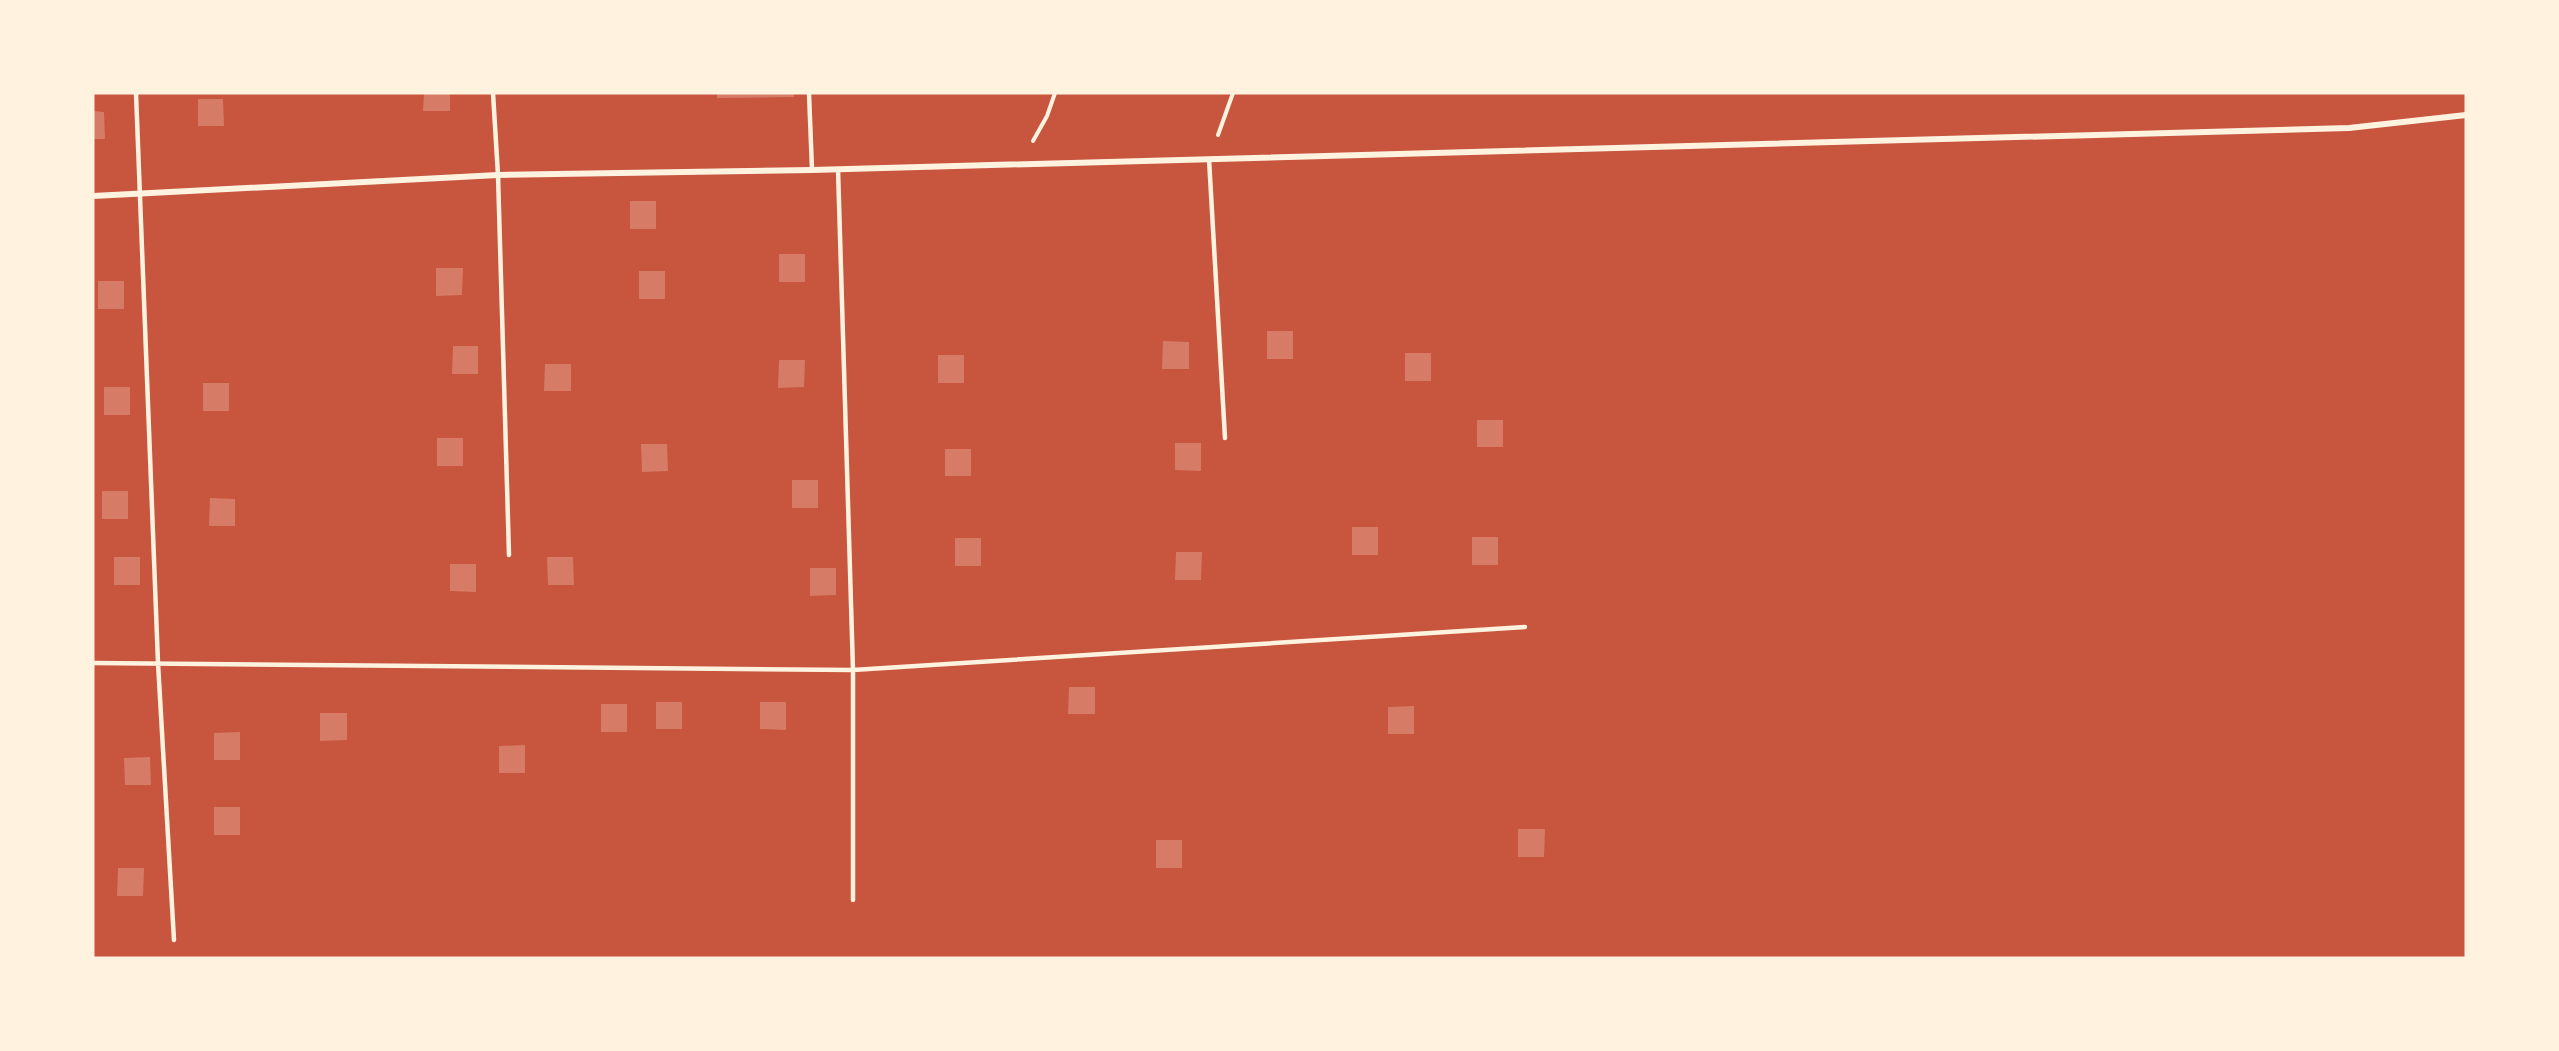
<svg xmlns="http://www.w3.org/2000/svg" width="2559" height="1051" font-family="'Roboto Condensed',sans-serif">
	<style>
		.building { fill: #d67c66 }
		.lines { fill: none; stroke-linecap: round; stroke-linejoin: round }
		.path { stroke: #fff3e0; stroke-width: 4 }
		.service { stroke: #fff3e0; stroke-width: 4.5 }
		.minor { stroke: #fff3e0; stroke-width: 6 }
	</style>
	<rect width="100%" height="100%" fill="#c8553d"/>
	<!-- building -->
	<path class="building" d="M424 93H450V111H423Z
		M717 93H794V97L717 98Z
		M198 99H223L224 126H198Z
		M93 111 104 112 105 139H93Z
		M630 201H656V229H630Z
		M779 254H805V282H779Z
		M436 268H463L462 295 436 296Z
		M639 271H665V299H639Z
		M98 281H124V309H98Z
		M1267 331H1293V359H1267Z
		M1163 341 1189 342V369H1162Z
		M453 346H478V374H452Z
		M1405 353H1431V381H1405Z
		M938 355H964V383H938Z
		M779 360H805L804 387 778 388Z
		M545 364H571V391H544Z
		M203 383H229V411H203Z
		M104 387H130V415H104Z
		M1477 420H1503V447H1477Z
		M437 438H463V466H437Z
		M1175 443H1201V471L1175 470Z
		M641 444H667L668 471 642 472Z
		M945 449H971V476H945Z
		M792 480H818V508H792Z
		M102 491H128V519H102Z
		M210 498 235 499V526H209Z
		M1352 527H1378V555H1352Z
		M1472 537H1498V565H1472Z
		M955 538H981V566H955Z
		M1176 552H1202L1201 580H1175Z
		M114 557H140V585H114Z
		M547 557H573L574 585H548Z
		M450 564H476V592L450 591Z
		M810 568H836V595L810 596Z
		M1069 687H1095V714H1068Z
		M656 702H682V729H656Z
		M760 702H786V730L760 729Z
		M601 704H627V732H601Z
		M1414 706V734H1388V707Z
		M320 713H347V740L320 741Z
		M240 732V760H214V733Z
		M525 745V773H499V746Z
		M150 757 151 785H125L124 758Z
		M214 807H240V835H214Z
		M1518 829H1545L1544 857H1518Z
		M1156 840H1182V868H1156Z
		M118 868H144L143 896H117Z"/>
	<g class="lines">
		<!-- path -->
		<path class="path" d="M1218 135 1233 93
			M1033 141 1047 116 1055 93"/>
		<!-- service -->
		<path class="service" d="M136 93 158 663 174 940
			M493 93 498 175 509 555
			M809 93 812 170
			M1209 159 1225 438
			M838 169 853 670V900
			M93 663 853 670 1525 627"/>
		<!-- minor -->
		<path class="minor" d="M93 196 498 175 812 170 2349 128 2466 115"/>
	</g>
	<!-- border -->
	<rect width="2559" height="1051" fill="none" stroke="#fff3e0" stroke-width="189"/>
</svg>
